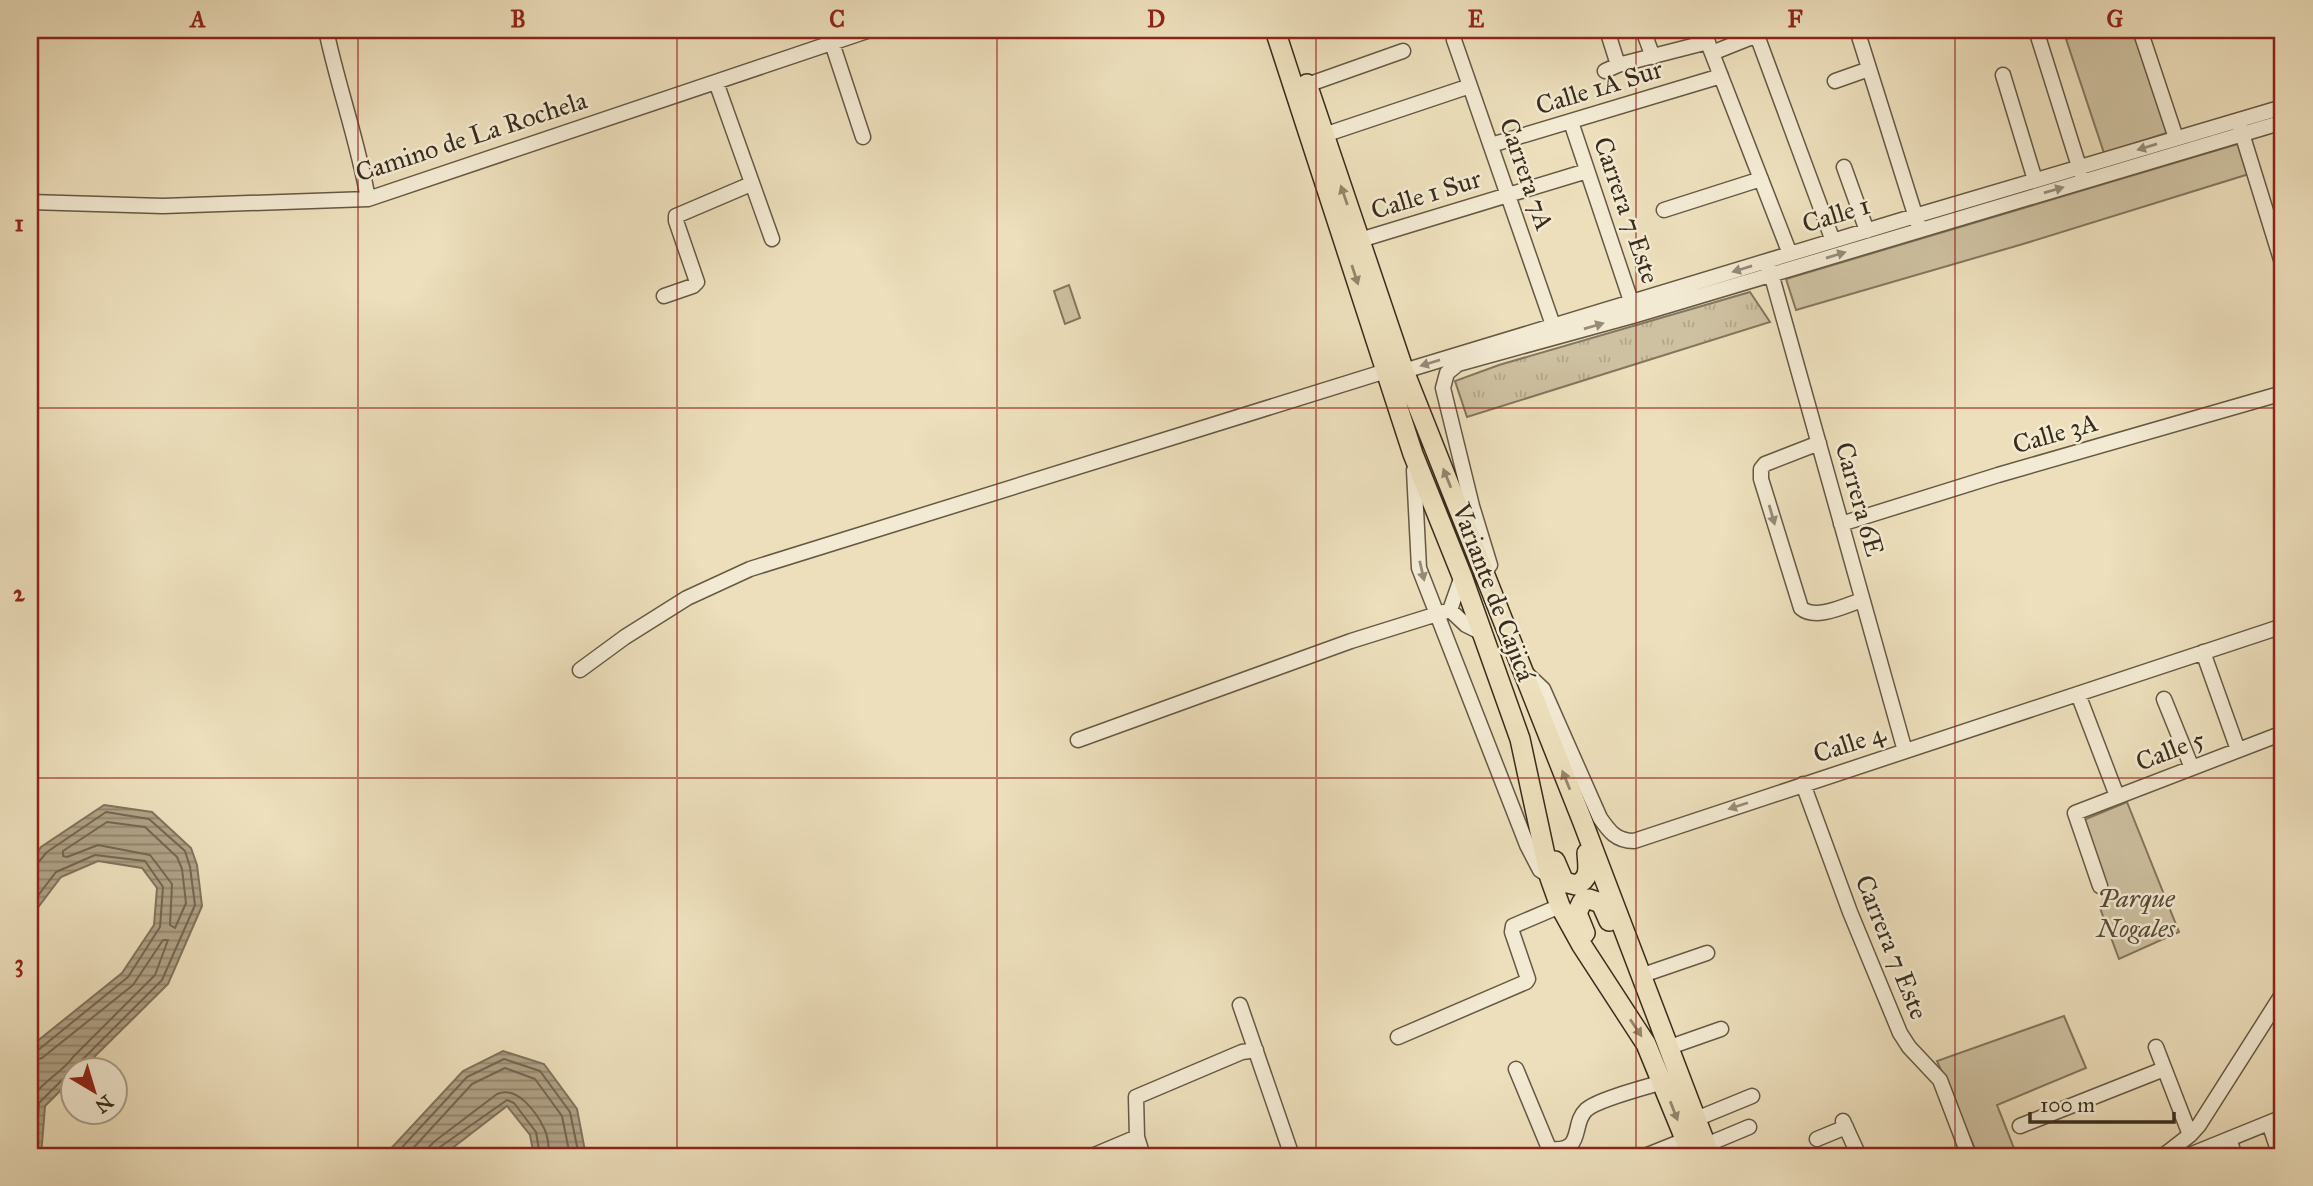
<svg xmlns="http://www.w3.org/2000/svg" width="2313" height="1186" font-family="'IM FELL Great Primer',serif">
	<style>
		.grass { fill: url(#grass-tufts); stroke: #84765e; stroke-width: 2 }
		.park { fill: #cec1a1; stroke: #84765e; stroke-width: 2 }
		.water { fill: url(#water-rules); stroke: #80735c; stroke-width: 2 }
		.lines { fill: none; stroke-linecap: round; stroke-linejoin: round }
		.shore { stroke: #746751; stroke-width: 2 }
		.minor-casing { stroke: #665944; stroke-width: 17 }
		.highway-casing { stroke: #392c1c; stroke-width: 22 }
		.minor { stroke: #f3ead3; stroke-width: 14 }
		.highway { stroke: #eddfbc; stroke-width: 19 }
		.oneway { fill: #968b78 }
		.oneway2 { fill: #93866c }
		.grid { fill: none; stroke: #8f2418; stroke-width: 2; stroke-opacity: 0.55 }
		.labels { text-anchor: middle; dominant-baseline: central; stroke-width: 5; stroke-linejoin: round; paint-order: stroke }
		.street-label { font-size: 26px; fill: #392c1c; stroke: #f3ead3 }
		.park-label { font-size: 26px; font-style: italic; fill: #574a37; stroke: #f3ead3 }
		.neatline { fill: none; stroke: #8f2418; stroke-width: 2.5 }
		.grid-label { font-size: 23px; text-anchor: middle; font-weight: bold; fill: #8f2418 }
	</style>
	<defs>
		<pattern id="grass-tufts" width="24" height="20" patternUnits="userSpaceOnUse" patternTransform="scale(1.75)"><rect width="24" height="20" fill="#cec1a1"/><path d="M3 7l-1-3M5 7V3M7 7l1-3M15 17l-1-3M17 17v-4M19 17l1-3" fill="none" stroke="#b2a68a"/></pattern>
		<pattern id="water-rules" width="6" height="5" patternUnits="userSpaceOnUse" patternTransform="scale(1.75)"><rect width="6" height="5" fill="#b0a286"/><path d="M0 2.5h6" fill="none" stroke="#90846d"/></pattern>
	</defs>
	<rect width="100%" height="100%" fill="#eddfbc"/>
	<filter id="stains"><feTurbulence type="fractalNoise" baseFrequency=".00286" numOctaves="4"/><feColorMatrix values="0 0 0 0 .2 0 0 0 0 .09 0 0 0 0 .02 0 0 0 .5 -.17"/></filter>
	<radialGradient id="worn" r=".72"><stop offset=".6" stop-color="#630" stop-opacity="0"/><stop offset="1" stop-color="#630" stop-opacity=".3"/></radialGradient>
	<!-- grass -->
	<path class="grass" d="M1750 292 1770 322 1467 417 1455 381 1499 365Z"/>
	<!-- park -->
	<path class="park" d="M2095 30H2138L2170 132 2104 153 2066 39Z
		M2241 143 2249 174 2023 244 1796 310 1786 279Z
		M1069 285 1080 318 1065 324 1054 291Z
		M2127 802 2179 932 2119 959 2100 908 2107 891 2081 821Z
		M2064 1016 2086 1068 1997 1105 2017 1156H1978L1937 1061Z"/>
	<!-- water -->
	<path class="water" d="M104 805 152 812 191 848 197 865 202 906 168 984 81 1070H74L73 1078 45 1106 41 1156H30V1047L122 973 154 925 157 888 142 868 98 861 61 877 30 918V863L41 847Z
		M503 1051 544 1064 577 1109 586 1156H534L530 1135 507 1106 442 1156H384L463 1071Z"/>
	<g class="lines">
		<!-- shore -->
		<path class="shore" d="M107 822 145 827 177 857 182 869 186 903 175 928 170 925 172 884 150 855 98 845 67 857 63 856V851Z
			M30 866 36 865 47 852 106 812 149 819 185 851 190 867 195 905 162 980 79 1063 77 1070
			M30 906 56 872 95 855 145 861 163 887 160 927 128 977 37 1051 30 1052
			M30 1061 42 1058 133 985 163 940H168L155 975 73 1057C62 1073 39 1083 30 1102
			M35 1156 39 1103 66 1076 74 1073
			M394 1156 467 1077 504 1059 540 1071 570 1112 579 1156
			M406 1156 472 1084 505 1068 535 1079 562 1116 570 1156
			M428 1156 429 1147 435 1141 497 1094C517 1085 536 1112 544 1128 548 1136 549 1147 549 1156
			M437 1156 440 1147 507 1100 514 1103 536 1132 540 1156"/>
		<defs>
			<path id="minor" d="M326 30C338 87 358 141 368 199
				M1607 30 1618 65
				M1643 30 1653 57
				M1703 30 1790 254
				M1755 30 1833 241
				M1857 30 1918 224
				M2036 30 2081 173
				M2140 30 2176 138
				M1454 40 1553 325
				M832 43 863 137
				M1712 53 1757 35
				M1605 71 1618 65 1708 42
				M2003 75 2035 180
				M1835 81 1869 69
				M716 82 772 239
				M1307 85 1403 51
				M1571 122 1634 310
				M2240 127 2283 266
				M1324 135 1470 86
				M1491 145 1721 76
				M1844 167 1867 231
				M30 202 163 206 368 199 870 30
				M1664 210 1761 179
				M1360 240 1587 171
				M1769 266 1905 751
				M664 296 693 286 697 282 676 221V216L751 184
				M1404 371 1915 216 2283 107
				M1819 443 1765 464 1761 469V479L1801 608C1816 621 1846 605 1862 600
				M1414 470 1419 568 1527 845 1540 870 1549 876
				M1841 524 1998 475 2283 393
				M1490 565 1472 506 1443 388 1447 373 1458 364 1636 315 2283 122
				M1450 610 1466 625 1482 633
				M1450 610 1462 576
				M2203 652 2238 750
				M580 670 625 637 687 598 750 569 1386 371
				M1527 674 1543 689 1600 818C1609 831 1616 841 1634 841L2283 626
				M2078 694 2117 796
				M2164 699 2192 768
				M1078 740 1351 641 1450 610
				M1803 784 1850 912 1900 1033 1909 1047 1940 1080 1969 1156
				M2100 886 2075 813 2283 733
				M1640 976 1707 953
				M1240 1005 1292 1156
				M1398 1037 1526 982 1528 979 1512 932 1513 926 1560 906
				M2156 1047 2190 1135
				M1667 1048 1721 1029
				M1516 1069 1548 1146 1551 1149C1585 1152 1571 1124 1586 1110 1596 1100 1646 1087 1663 1082
				M1696 1119 1752 1096
				M1843 1121 1859 1156
				M2269 1123 2280 1156
				M2020 1126 2164 1069
				M1817 1139 1846 1127
				M2229 1139 2235 1156
				M1706 1145 1749 1127
				M1092 1156 1137 1137
				M1143 1156 1137 1137 1136 1097 1242 1052 1256 1050
				M1645 1156 1685 1140
				M2163 1156 2190 1135 2199 1125 2283 993
				M2187 1156 2283 1117"/>
			<path id="highway" d="M1275 30 1413 454 1462 576 1520 739 1550 878 1560 906 1581 944 1646 1044 1692 1156
				M1307 84 1404 371 1582 820 1710 1156
				M1555 861 1564 882 1576 885C1591 879 1588 867 1587 853
				M1585 933 1577 913 1582 902 1589 899 1601 903 1609 921"/>
		</defs>
		<!-- minor casing -->
		<use href="#minor" class="minor-casing"/>
		<!-- highway casing -->
		<use href="#highway" class="highway-casing"/>
		<!-- minor -->
		<use href="#minor" class="minor"/>
		<!-- highway -->
		<use href="#highway" class="highway"/>
	</g>
	<!-- one-way arrows -->
	<defs><path id="oneway-solid" d="M-6-.8H1V-3.2L6.5 0L1 3.2V.8H-6Z" transform="scale(1.75)"/></defs>
	<g class="oneway">
		<use href="#oneway-solid" transform="translate(2147 147) rotate(163)"/>
		<use href="#oneway-solid" transform="translate(2054 190) rotate(-16)"/>
		<use href="#oneway-solid" transform="translate(1836 255) rotate(-17)"/>
		<use href="#oneway-solid" transform="translate(1742 269) rotate(163)"/>
		<use href="#oneway-solid" transform="translate(1594 326) rotate(-16)"/>
		<use href="#oneway-solid" transform="translate(1430 363) rotate(163)"/>
		<use href="#oneway-solid" transform="translate(1772 515) rotate(74)"/>
		<use href="#oneway-solid" transform="translate(1422 571) rotate(77)"/>
		<use href="#oneway-solid" transform="translate(1738 806) rotate(162)"/>
	</g>
	<g class="oneway2">
		<use href="#oneway-solid" transform="translate(1344 195) rotate(-109)"/>
		<use href="#oneway-solid" transform="translate(1355 275) rotate(72)"/>
		<use href="#oneway-solid" transform="translate(1447 478) rotate(-112)"/>
		<use href="#oneway-solid" transform="translate(1566 780) rotate(-112)"/>
		<use href="#oneway-solid" transform="translate(1636 1028) rotate(56)"/>
		<use href="#oneway-solid" transform="translate(1674 1111) rotate(69)"/>
	</g>
	<!-- grid -->
	<path class="grid" d="M358 30V1156M677 30V1156M997 30V1156M1316 30V1156M1636 30V1156M1955 30V1156M30 408H2283M30 778H2283"/>
	<g class="labels">
		<!-- street labels -->
		<g class="street-label">
			<text transform="translate(1599 87) rotate(-17)">Calle 1A Sur</text>
			<text transform="translate(471 136) rotate(-18)">Camino de La Rochela</text>
			<text transform="translate(1527 174) rotate(71)">Carrera 7A</text>
			<text transform="translate(1426 194) rotate(-17)">Calle 1 Sur</text>
			<text transform="translate(1627 210) rotate(71)">Carrera 7 Este</text>
			<text transform="translate(1836 214) rotate(-17)">Calle 1</text>
			<text transform="translate(2055 433) rotate(-16)">Calle 3A</text>
			<text transform="translate(1860 499) rotate(74)">Carrera 6E</text>
			<text transform="translate(1494 592) rotate(69)">Variante de Cajicá</text>
			<text transform="translate(1849 743) rotate(-18)">Calle 4</text>
			<text transform="translate(2170 750) rotate(-21)">Calle 5</text>
			<text transform="translate(1892 947) rotate(68)">Carrera 7 Este</text>
		</g>
		<!-- park labels -->
		<g class="park-label">
			<text x="2136" y="898">Parque<tspan x="2136" dy="30">Nogales</tspan></text>
		</g>
	</g>
	<!-- margin -->
	<rect width="2313" height="1186" fill="none" stroke="#eddfbc" stroke-width="77"/>
	<!-- north arrow -->
	<g transform="translate(94 1091) rotate(142)"><circle r="33" fill="#f3ead3" stroke="#a99e8a" stroke-width="2"/>
	<path d="M0-5L12 26L0 18L-12 26Z" fill="#8f2418"/>
	<text y="-10" font-size="19" font-weight="bold" text-anchor="middle" fill="#392c1c">N</text>
	</g>
	<!-- scale -->
	<path d="M2030 1112v10h144v-10" fill="none" stroke="#392c1c" stroke-width="3.5"/>
	<text x="2040" y="1112" font-size="21" fill="#392c1c" stroke="#f3ead3" stroke-width="5" paint-order="stroke">100 m</text>
	<rect x="38" y="38" width="2236" height="1110" class="neatline"/>
	<g class="grid-label">
		<text x="198" y="27">A</text>
		<text x="518" y="27">B</text>
		<text x="837" y="27">C</text>
		<text x="1156" y="27">D</text>
		<text x="1476" y="27">E</text>
		<text x="1795" y="27">F</text>
		<text x="2115" y="27">G</text>
		<text x="19" y="231">1</text>
		<text x="19" y="601">2</text>
		<text x="19" y="971">3</text>
	</g>
	<rect width="100%" height="100%" filter="url(#stains)"/>
	<rect width="100%" height="100%" fill="url(#worn)"/>
</svg>
